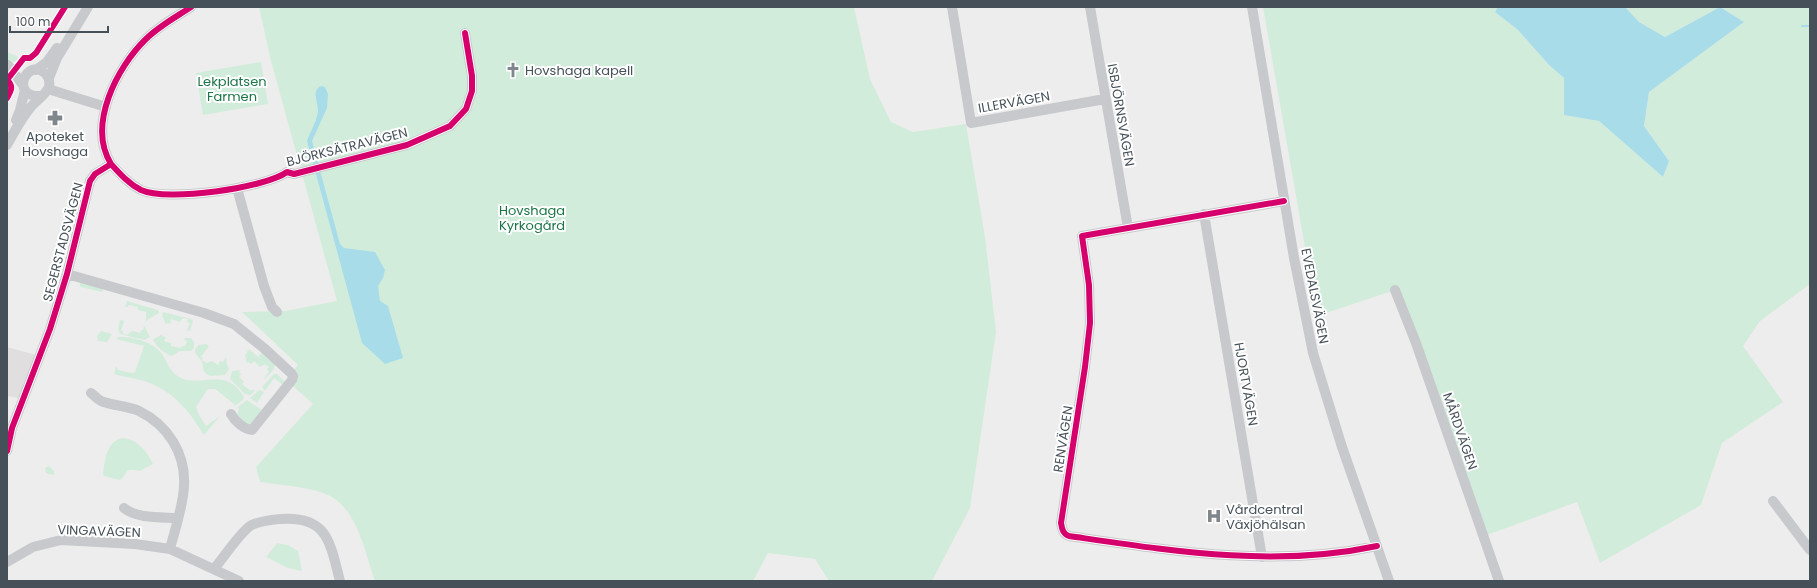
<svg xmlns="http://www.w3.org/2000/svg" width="1817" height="588" font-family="Poppins,sans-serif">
  <rect width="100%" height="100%" fill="#eeeded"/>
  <path fill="#e0dede" d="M7,347L36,355L19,398L7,396Z"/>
  <path fill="#d2ecdb" d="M259,7H854L870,79L891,122L913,132L966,124L985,237L996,332L970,508L932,581H829L815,559L768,553L753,581H375C365,553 358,511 330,496C313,487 279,485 260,482L256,467L313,404L292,385L294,370L298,365L242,312L285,311L337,301L271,61Z
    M1263,7H1498L1496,13L1518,30L1549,65L1564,78V115L1599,121L1663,177L1669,161L1644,126L1649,92L1744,22L1720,7L1665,37L1639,22L1625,7H1810V284L1760,321L1743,346L1783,402L1722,443L1701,505L1600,563L1577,502L1484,536L1395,290L1317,316Z
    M7,52L17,56L18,59L14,62L7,59Z
    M261,62L268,104L203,115L196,73Z
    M80,282L102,287L103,291L102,292L81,287L80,286Z
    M127,301L158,310L159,313L150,318L146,322V312L138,310V307L129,305L128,307H125Z
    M163,312L191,319L193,321L190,331L187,330L190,323L187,322L188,319L183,318L180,322L171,319L170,324L167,323L166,325L162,315Z
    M120,320L124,321L121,331H123V334L127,335L132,331L140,333L141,330H143L144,325L150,337L144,340L120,334L118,329Z
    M101,331L112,334L107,342L98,341L97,336Z
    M163,334L162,336L166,337L164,341L171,343V346L181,348L182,346H185L187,341L184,340L185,338H191L194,342V348L191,351H180L172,356C165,354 155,346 153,339Z
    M118,337C131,336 155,342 162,354C168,363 170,373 181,378C203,388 225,365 244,397L243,400L234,406V404L215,389H208L196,407L198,413L206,426L220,416L205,434H203C189,410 172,390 144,381C134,378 124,377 114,374L116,366L118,370L132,373L135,372L144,346L116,339Z
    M206,344L209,346L201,357L203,358L202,360L206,363L212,361L218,365L220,361L223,362L226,357L227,365L229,369L225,375L210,376L204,372C203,369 203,365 202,362C199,355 190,353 199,345Z
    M249,349L258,357L263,351L275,363L274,369L265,379L264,378L269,372L267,369L269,367L265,364L260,367L254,361L251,364L248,362L247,363L245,355Z
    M241,370L239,372L241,374L239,377L244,382L242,384L251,391L253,389L255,391L250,395L245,394L230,379L232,371Z
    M274,374H277L286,383L284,386L274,378L265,391L262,387Z
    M259,390L264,392L257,403L250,398Z
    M247,400L263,411L252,426L246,425L237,414L239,409L238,407Z
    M122,438C136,438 148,452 153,464L140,471C122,468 130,472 120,480L104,476L103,474C105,460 106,442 122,438Z
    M49,466L54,471V475L46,473L45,468Z
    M277,543L288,545L298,551L302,571L288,568L266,557Z"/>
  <path fill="#a8dce9" d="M1498,7H1625L1639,22L1665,37L1720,7L1744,22L1649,92L1644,126L1669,161L1663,177L1599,121L1564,115V78L1549,65L1518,30L1495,12Z
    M321,86L325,87L328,94L327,108L312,141L340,244L344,248L375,252L385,270L383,278L378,286L380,301L388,306L403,358L385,364L362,343L307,141C310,132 317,121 318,111C318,102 311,91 321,86Z"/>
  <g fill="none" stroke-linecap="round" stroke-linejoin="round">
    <path stroke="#a8dce9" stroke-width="2" d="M1802,26H1810"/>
    <path stroke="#c7c9cc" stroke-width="10" d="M952,7L971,123L1105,99
      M1090,7L1128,228
      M1252,7L1294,258L1313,353L1342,447L1389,581
      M8,65L23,85
      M36,70L47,62L57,48
      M49,78L57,58L88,7
      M48,89L106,107
      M16,120L20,110L25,90
      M7,145C14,132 21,119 30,108C35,101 46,95 49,87C50,82 49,77 45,73C27,57 9,97 40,96
      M111,164C120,174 129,184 141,190C167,202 265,188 287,172L294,174L407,145L450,126L466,109L472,91V76L465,33
      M237,188L264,286L272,307L277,312
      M1284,201L1082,236L1089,285L1090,323L1085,367L1061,523C1062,529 1063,534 1069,536C1172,551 1274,568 1377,546
      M1204,214L1262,557
      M67,274L204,313L234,324L265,349L291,373L293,376L292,380L252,430C243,429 235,421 231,414
      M1395,290L1416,343L1499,581
      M91,393C95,396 99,401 104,402C115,406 128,406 139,411C168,425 186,454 184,486C183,507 175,529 170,549
      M7,451L12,428L50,329L67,274L90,181L95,174L111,164C87,125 117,67 146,39C159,26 176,17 191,7
      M1773,501L1810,550
      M124,508C137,519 161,517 178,518
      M7,562L33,547L61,540L135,544L170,549L239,581
      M214,569C224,557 239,534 250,526C258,521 270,520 280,519C328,515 330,543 340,581"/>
    <g stroke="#fff" stroke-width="8">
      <path id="cycleway" d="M7,98C11,91 14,86 7,80L24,58H30L36,53L65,7
        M111,164C120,174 129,184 141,190C167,202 265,188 287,172L294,174L407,145L450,126L466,109L472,91V76L465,33
        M1284,201L1082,236L1089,285L1090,323L1085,367L1061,523C1062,529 1063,534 1069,536C1172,551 1274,568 1377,546
        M7,451L12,428L50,329L67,274L90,181L95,174L111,164C87,125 117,67 146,39C159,26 176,17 191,7"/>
    </g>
    <use href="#cycleway" stroke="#d6006c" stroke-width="6"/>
  </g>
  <defs>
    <g id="church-bare" transform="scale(1.2)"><path d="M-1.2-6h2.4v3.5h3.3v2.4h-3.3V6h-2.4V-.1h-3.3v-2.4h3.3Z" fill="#80878c" stroke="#fff" stroke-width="2.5" paint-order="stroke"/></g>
    <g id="pharmacy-bare" transform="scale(1.2)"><path d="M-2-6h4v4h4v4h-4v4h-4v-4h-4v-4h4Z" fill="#80878c" stroke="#fff" stroke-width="2.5" paint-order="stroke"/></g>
    <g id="hospital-bare" transform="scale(1.2)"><path d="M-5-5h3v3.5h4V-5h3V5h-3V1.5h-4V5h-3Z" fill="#80878c" stroke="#fff" stroke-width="2.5" paint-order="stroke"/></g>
  </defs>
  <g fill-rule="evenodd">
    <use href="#church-bare" x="513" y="70"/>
    <use href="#pharmacy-bare" x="55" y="118"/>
    <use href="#hospital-bare" x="1214" y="516"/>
  </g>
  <g text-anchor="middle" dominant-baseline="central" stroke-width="4" stroke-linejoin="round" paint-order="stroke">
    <g font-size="13" fill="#455058" stroke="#fff" text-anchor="start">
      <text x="525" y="70">Hovshaga kapell</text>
      <text x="55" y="136" text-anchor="middle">Apoteket<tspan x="55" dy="15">Hovshaga</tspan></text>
      <text x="1226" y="509">Vårdcentral<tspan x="1226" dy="15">Växjöhälsan</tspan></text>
    </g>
    <g font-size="13" fill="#1b7547" stroke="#fff">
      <text x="232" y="81">Lekplatsen<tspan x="232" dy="15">Farmen</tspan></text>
      <text x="532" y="210">Hovshaga<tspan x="532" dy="15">Kyrkogård</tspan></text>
    </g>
    <g font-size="13" fill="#455058" stroke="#fff">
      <text transform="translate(1014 102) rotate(-10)">ILLERVÄGEN</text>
      <text transform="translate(1121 115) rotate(80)">ISBJÖRNSVÄGEN</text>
      <text transform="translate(347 147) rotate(-14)">BJÖRKSÄTRAVÄGEN</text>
      <text transform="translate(63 242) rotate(-75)">SEGERSTADSVÄGEN</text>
      <text transform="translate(1315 296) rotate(79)">EVEDALSVÄGEN</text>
      <text transform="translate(1246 384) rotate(80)">HJORTVÄGEN</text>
      <text transform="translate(1460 431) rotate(71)">MÅRDVÄGEN</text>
      <text transform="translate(1063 439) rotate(-81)">RENVÄGEN</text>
      <text transform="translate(99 531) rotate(2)">VINGAVÄGEN</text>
    </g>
  </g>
  <rect width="1817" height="588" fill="none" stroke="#455058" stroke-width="16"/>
  <path d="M10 26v6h98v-6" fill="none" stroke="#455058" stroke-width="2"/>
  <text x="16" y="26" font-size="12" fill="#455058" stroke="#ffffff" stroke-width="3" paint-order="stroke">100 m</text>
</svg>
